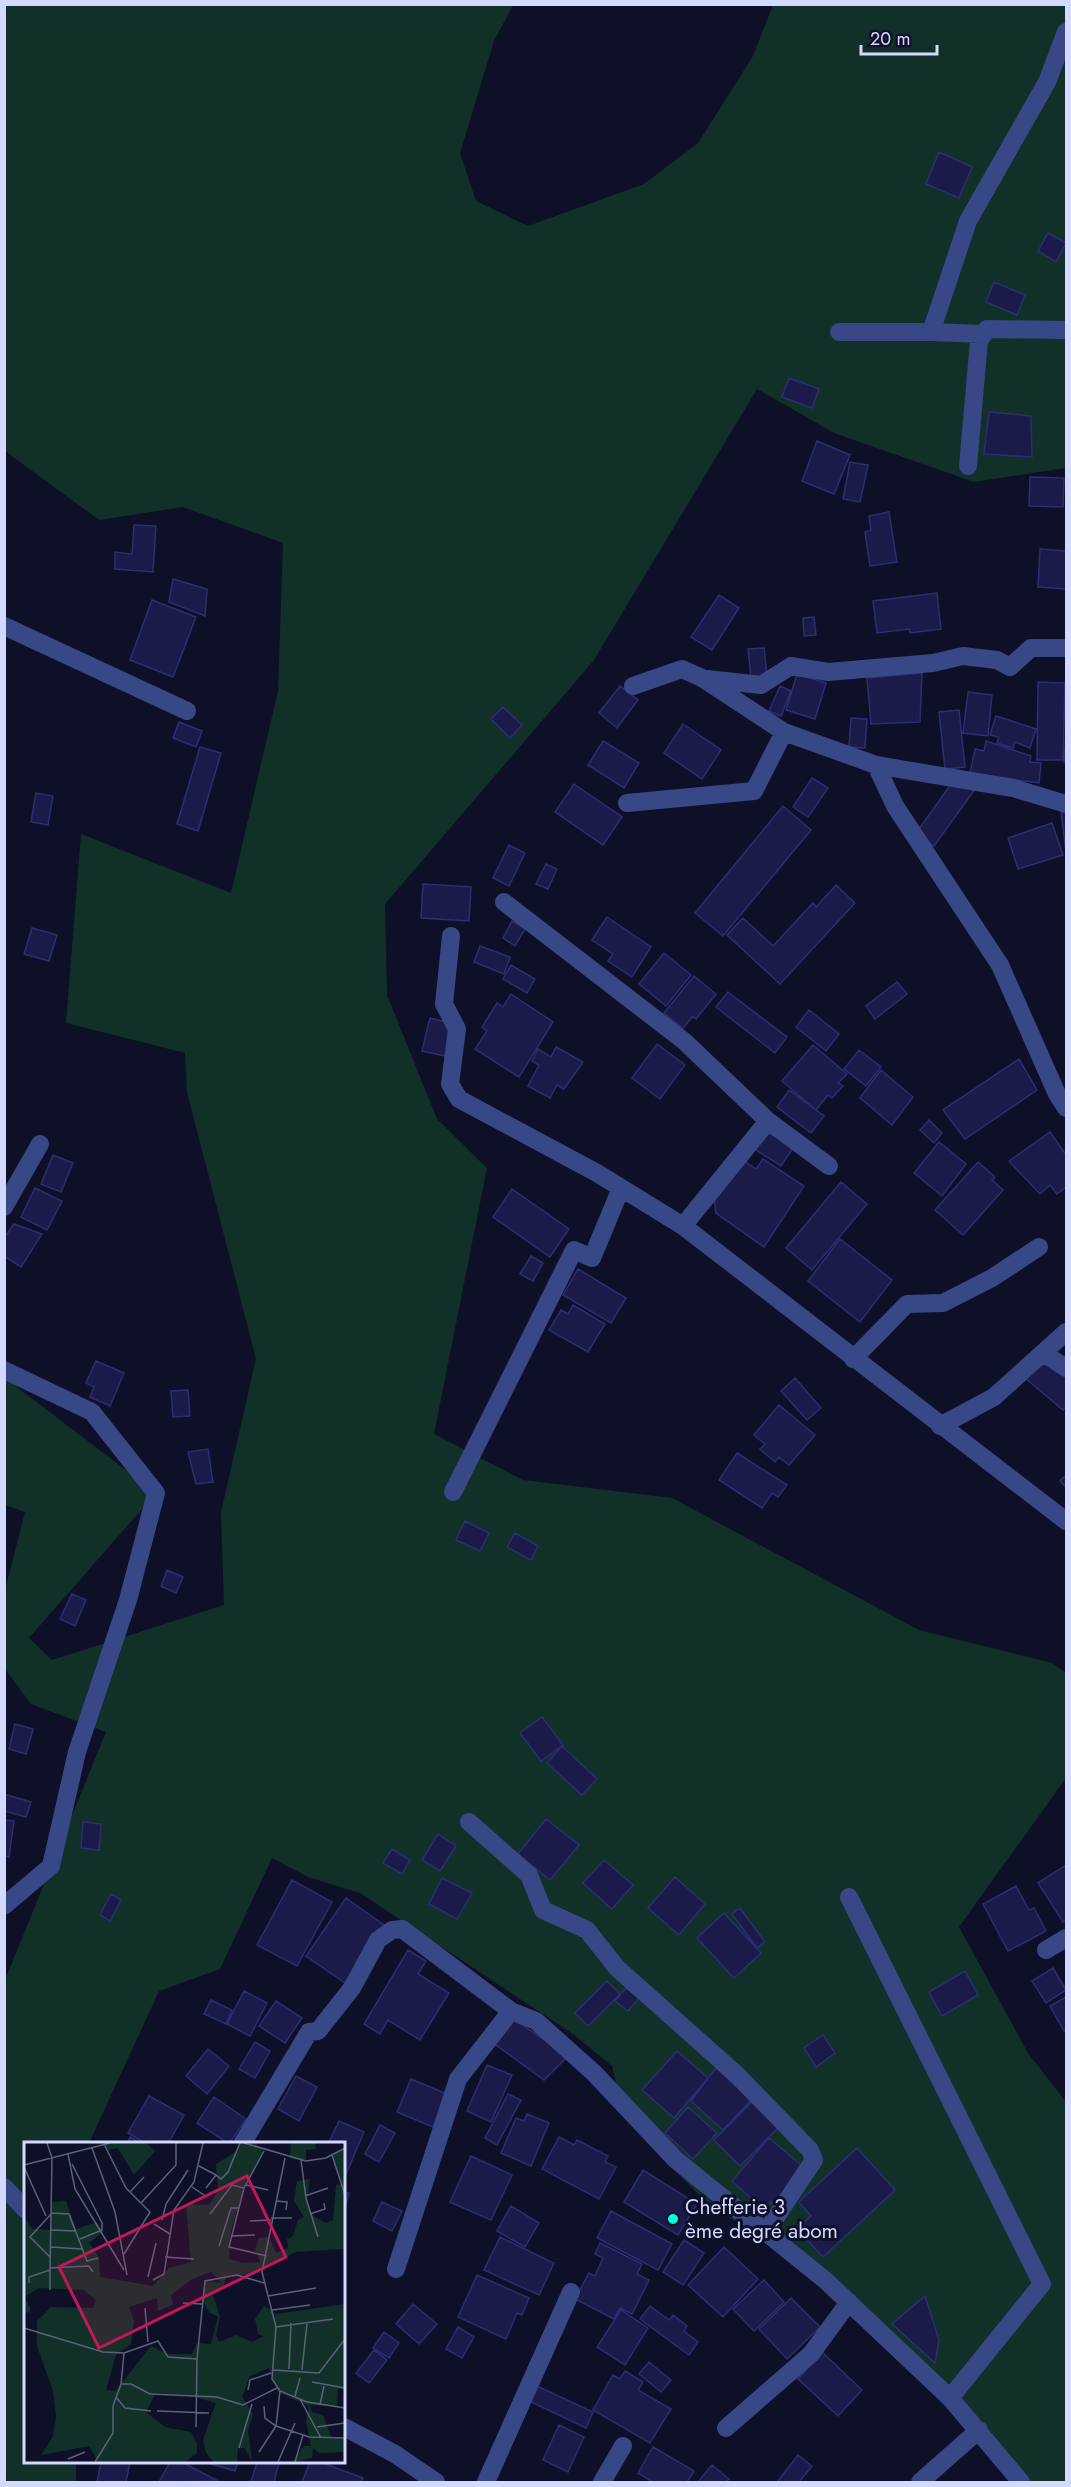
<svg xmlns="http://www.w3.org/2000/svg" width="1071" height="2487" font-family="Jost,sans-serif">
  <rect width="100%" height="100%" fill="#0e1027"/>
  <path fill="#113128" d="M5,5H513L494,41L460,153L476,201L528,226L644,184L698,143L753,56L773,5H1066V468L974,482L834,433L757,389L594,660L385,904L387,995L437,1119L487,1168L434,1434L523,1480L672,1498L919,1630L1052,1663L1066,1673V1778L959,1927L1028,2053L1066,2102V2482H1025L857,2316L772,2248L702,2198L646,2141L622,2109L612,2066L573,2034L360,1893L308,1877L272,1858L220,1969L159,1991L89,2143L26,2144V2462H76V2482H7L4,2468L5,1980L106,1732L31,1704L5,1669V1590L25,1512L5,1505V1378L156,1493L29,1638L52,1660L224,1605L221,1512L256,1359L187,1092L185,1053L66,1023L81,834L231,893L278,691L283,543L183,507L99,520L5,451Z"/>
  <path fill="#1a1b48" stroke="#2b2e75" stroke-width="1.5" d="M939,152L972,167L959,198L926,184Z
    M1048,233L1066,243L1056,262L1038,251Z
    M994,282L1025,295L1017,315L986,302Z
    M789,378L819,389L812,408L782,397Z
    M989,412L1031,416L1032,457L984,454Z
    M817,441L850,455L834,494L802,481Z
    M850,462L868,465L860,502L843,499Z
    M1030,477L1064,478L1063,507L1029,506Z
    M889,512L897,562L870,566L865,532L871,530L869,516Z
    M134,525L156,526L153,572L115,569V552L132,554Z
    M1040,549L1066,551V589L1038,587Z
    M173,579L207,589L205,616L169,602Z
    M937,593L941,629L910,633L909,629L877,633L873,601Z
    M719,595L739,608L712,650L691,637Z
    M152,600L196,617L173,677L130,660Z
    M814,617L816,635L804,636L803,618Z
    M764,648L767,676L751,678L748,649Z
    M922,673L920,722L871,724L867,678Z
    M797,674L826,683L815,719L786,710Z
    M1038,682L1065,683L1063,760H1037Z
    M620,686L638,700L617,728L599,713Z
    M780,686L791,691L781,716L769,711Z
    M968,692L992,695L988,736L963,733Z
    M503,707L522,725L510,738L491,719Z
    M959,710L965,767L945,769L939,712Z
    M996,716L1036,729L1030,748L1015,742L1013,748L997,743L999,737L990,735Z
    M851,718L867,719L865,748L849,747Z
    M179,722L202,731L196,747L173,738Z
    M683,724L721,750L702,779L664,753Z
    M1066,733V763L1064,762Z
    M603,741L639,763L624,788L588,765Z
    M986,741L1031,756L1030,762L1041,763L1039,783L970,773L975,749L984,751Z
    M200,747L221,753L198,831L177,824Z
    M812,778L828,788L808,817L793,807Z
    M954,780L978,785L934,846L916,833Z
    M574,784L622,817L603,845L555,812Z
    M36,793L53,796L48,825L31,822Z
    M783,806L811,830L723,936L695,913Z
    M1061,812H1066V851Z
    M1052,823L1063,855L1018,869L1008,838Z
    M509,845L525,853L509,886L493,878Z
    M546,864L557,869L548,889L536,884Z
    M423,884L471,887L469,921L421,918Z
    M836,885L855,903L780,984L727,935L743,918L773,946L813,903L816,907Z
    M607,917L651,947L632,977L608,961L613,954L592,940Z
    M512,921L525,929L515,946L503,938Z
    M32,928L57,935L49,961L24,954Z
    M480,946L510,957L504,974L474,962Z
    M664,953L691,975L666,1006L639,984Z
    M511,965L535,979L527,993L503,979Z
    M694,976L716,994L696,1019L693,1016L683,1028L664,1013Z
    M897,982L907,994L875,1019L866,1006Z
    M728,992L787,1037L775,1053L716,1007Z
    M511,994L553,1022L519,1077L475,1049L487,1031L482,1027L497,1003L503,1007Z
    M809,1010L839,1034L826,1051L796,1027Z
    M430,1018L458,1025L450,1057L422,1051Z
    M657,1044L685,1065L660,1099L632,1078Z
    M813,1045L847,1074L838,1083L843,1086L832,1098L828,1095L816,1110L782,1081Z
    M556,1047L583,1062L564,1089L557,1085L550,1098L528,1086L539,1065L532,1061L538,1049L551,1057Z
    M859,1050L881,1067L866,1086L844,1069Z
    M1019,1059L1037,1090L965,1139L943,1110Z
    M881,1070L913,1097L892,1125L860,1098Z
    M789,1090L824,1116L811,1133L777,1107Z
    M929,1120L942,1133L934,1143L920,1130Z
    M765,1130L793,1148L781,1166L753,1148Z
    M1050,1132L1066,1155V1187L1057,1194L1050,1185L1040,1194L1009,1161Z
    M939,1142L966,1164L942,1196L914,1173Z
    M53,1155L73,1163L61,1192L41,1184Z
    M740,1158L756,1169L763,1159L804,1186L764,1247L716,1213L714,1198Z
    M978,1162L995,1177L992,1180L1003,1190L963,1235L935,1210Z
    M841,1182L867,1204L812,1270L786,1248Z
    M35,1188L62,1201L47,1230L21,1217Z
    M512,1189L569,1229L550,1257L493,1217Z
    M14,1224L42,1234L21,1267L4,1256V1238Z
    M840,1239L892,1280L860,1322L808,1281Z
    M531,1256L543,1263L533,1281L520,1274Z
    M578,1269L626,1298L611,1323L563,1295Z
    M573,1305L605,1324L588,1352L549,1330L561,1310L568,1314Z
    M1043,1357L1066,1378V1407L1063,1410L1025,1378Z
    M96,1361L124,1373L110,1406L90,1397L94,1387L86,1383Z
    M795,1378L821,1408L807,1420L781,1391Z
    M188,1390L190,1416L173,1417L171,1391Z
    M779,1405L815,1435L789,1465L779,1457L775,1462L760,1449L765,1444L754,1435Z
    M208,1449L213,1482L196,1484L188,1452Z
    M737,1453L787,1485L778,1497L772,1493L762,1508L719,1480Z
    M1066,1475V1487L1060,1481Z
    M465,1521L489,1533L480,1551L456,1540Z
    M515,1533L538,1546L531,1560L507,1547Z
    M167,1570L183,1577L176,1593L161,1586Z
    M72,1594L86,1600L75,1626L60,1619Z
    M542,1717L563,1745L541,1761L520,1733Z
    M15,1724L33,1729L26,1754L9,1749Z
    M562,1746L597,1779L582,1795L547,1763Z
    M4,1794L31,1802L26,1817L4,1811Z
    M546,1819L579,1845L550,1880L518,1854Z
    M4,1820L14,1821L9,1857L4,1856Z
    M83,1822L101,1824L99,1850L81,1848Z
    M438,1834L456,1846L440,1871L422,1860Z
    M392,1849L410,1860L402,1874L383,1863Z
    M604,1860L633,1885L612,1909L583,1883Z
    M1066,1865V1920L1063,1922L1038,1883Z
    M675,1877L705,1904L679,1935L648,1908Z
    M442,1878L472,1893L457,1919L429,1904Z
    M292,1880L332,1902L297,1966L257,1945Z
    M1016,1886L1029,1910L1034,1908L1046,1931L1008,1951L983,1904Z
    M111,1894L121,1900L110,1921L100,1915Z
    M346,1898L384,1925L345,1983L306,1956Z
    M740,1908L765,1942L757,1948L732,1914Z
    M724,1913L761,1953L734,1978L697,1938Z
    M408,1950L426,1961L418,1974L449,1993L420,2040L388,2020L380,2034L364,2024Z
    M1053,1968L1066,1990L1046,2003L1032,1981Z
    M965,1971L978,1995L942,2016L929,1992Z
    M607,1981L620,1994L588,2026L575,2013Z
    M626,1988L639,1998L628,2011L615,2001Z
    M244,1991L267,2003L250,2036L227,2024Z
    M1066,1997V2030L1064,2031L1050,2006Z
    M211,2000L232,2010L226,2024L204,2014Z
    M276,2001L302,2018L285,2043L259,2026Z
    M512,2018L568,2056L544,2080L492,2042Z
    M823,2035L835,2053L816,2067L804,2048Z
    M255,2042L270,2051L255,2078L239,2069Z
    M208,2049L229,2066L207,2094L186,2076Z
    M677,2051L708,2078L674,2118L642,2090Z
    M487,2065L512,2075L491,2122L467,2111Z
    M716,2068L751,2100L723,2130L691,2101Z
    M296,2076L317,2087L299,2121L278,2109Z
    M411,2079L447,2094L433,2127L397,2112Z
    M508,2094L521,2100L497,2145L485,2138Z
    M149,2096L184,2115L168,2144H147L128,2133Z
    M214,2097L246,2119L229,2144L197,2123Z
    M753,2101L779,2127L740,2166L714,2140Z
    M688,2107L717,2133L693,2159L665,2133Z
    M527,2114L549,2123L531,2166L501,2153L516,2118L524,2121Z
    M339,2121L364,2132L344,2179V2144H328Z
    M380,2125L395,2133L379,2162L365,2154Z
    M130,2137L143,2144H127Z
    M559,2137L574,2145L577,2140L608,2156L605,2162L616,2167L599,2199L542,2169Z
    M769,2138L802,2166L774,2204L771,2202L764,2210L732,2181Z
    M857,2148L895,2190L823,2257L797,2229L811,2216L799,2202Z
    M471,2156L512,2175L491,2220L450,2202Z
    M643,2170L697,2204L678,2235L624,2202Z
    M344,2192L349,2193L344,2213Z
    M382,2202L402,2211L392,2231L373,2221Z
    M511,2206L539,2223L525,2247L497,2231Z
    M611,2211L672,2244L658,2270L597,2238Z
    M500,2237L554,2263L539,2295L484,2270Z
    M684,2240L704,2253L683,2285L663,2272Z
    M600,2243L642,2264L637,2274L649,2280L632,2314L620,2308L614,2319L575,2299L589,2273L595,2276L603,2258L595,2254Z
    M724,2247L758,2279L723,2317L688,2285Z
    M477,2275L529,2298L522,2315L517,2313L506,2339L458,2317Z
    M764,2280L784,2302L754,2331L733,2309Z
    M925,2296L939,2340L935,2363L892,2324Z
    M791,2298L820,2327L787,2359L759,2329Z
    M413,2304L437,2324L419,2344L396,2324Z
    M650,2306L669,2320L673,2315L687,2326L684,2331L698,2342L689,2355L640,2319Z
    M621,2310L648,2328L625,2365L597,2347Z
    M458,2327L474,2337L462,2358L446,2349Z
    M384,2332L399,2343L389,2358L373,2348Z
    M374,2350L387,2360L369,2383L356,2373Z
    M822,2352L862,2390L838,2416L798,2379Z
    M649,2362L671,2380L661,2392L639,2374Z
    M625,2371L643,2382L638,2390L671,2409L650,2443L593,2410L613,2375L620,2379Z
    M537,2386L593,2412L586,2428L529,2401Z
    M559,2425L584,2437L568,2472L543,2460Z
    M653,2447L694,2471L687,2482H653L638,2473Z
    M798,2455L812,2466L799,2482H777Z
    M101,2462H130L126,2482H97Z
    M170,2462H182L218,2481L159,2482Z
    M204,2462H238L235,2471Z
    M257,2462L279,2463L274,2482H251Z
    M310,2462H320L363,2478L361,2482H302Z
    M712,2465L729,2479L726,2482H698Z"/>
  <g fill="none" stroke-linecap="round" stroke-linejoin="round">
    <path stroke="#384887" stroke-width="18" d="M839,332H931L968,221L1047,82L1066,32
      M931,332L982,334
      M968,466L979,341L987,329L1066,330
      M4,626L187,711
      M707,679L761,685L791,666L828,672L933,663L963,656L997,660L1010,667L1031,648H1066
      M633,686L682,669L702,678L784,732L876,765L1013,788L1066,804
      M876,765L895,806L1000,965L1057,1094L1066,1108
      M627,803L754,791L784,732
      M504,902L684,1041L768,1121L829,1166
      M451,936L444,1004L457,1029L450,1084L459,1099L597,1173L683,1226L1066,1521
      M4,1207L40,1144
      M683,1226L768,1121
      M1043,1353L1066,1368
      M853,1359L907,1304L943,1303L992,1278L1039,1247
      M4,1370L92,1412L156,1493L128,1600L77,1752L51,1866L4,1906
      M940,1426L994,1397L1066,1332
      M453,1492L574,1250L592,1258L621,1188
      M469,1822L529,1875L543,1910L587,1930L617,1968L736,2074L810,2150L814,2160L766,2232
      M849,1897L1042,2284L950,2398
      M1046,1950L1066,1938
      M242,2144L309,2032L318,2031L352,1988L378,1940L392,1930L402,1929L511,2011L536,2021L594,2073L676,2160L825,2280L950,2398L1021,2482
      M4,2187L26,2210
      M396,2269L458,2079L511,2011
      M344,2427L395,2454L436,2482
      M726,2428L811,2354L849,2302
      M486,2482L571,2292
      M602,2482L623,2446
      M920,2482L979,2430"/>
  </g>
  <circle fill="#00ffdc" stroke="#0e1027" stroke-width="2" cx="673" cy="2219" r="6"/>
  <g text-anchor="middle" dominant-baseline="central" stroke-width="6" stroke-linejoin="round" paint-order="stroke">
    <g font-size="21" fill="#d4d9ff" stroke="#0e1027" text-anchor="start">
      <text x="685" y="2207">Chefferie 3<tspan x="685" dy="24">ème degré abom</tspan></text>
    </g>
  </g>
  <g transform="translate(24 2142)">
    <rect width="321" height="321" fill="#0e1027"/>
    <path d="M56,1H122L131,9L110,33L94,6L84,8L80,2ZM216,1H232L240,10L221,43L207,88L205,117L219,121L236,120L231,108L235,96L245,95L252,111L264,106L263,97L269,94L274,78L280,75L270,59L273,39L286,37L283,58L288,73L302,81L309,78L312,43L318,42L308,13L321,6V107L271,110L231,132L202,134L199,146L188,149L196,175L192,193L195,200L212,193L228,200L240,194L234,192L231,177L240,164L252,172L321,162V247H314L313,264L286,263L288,270L299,273L308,297L321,296V310L295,311L289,306L288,316L269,320L280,304H287L282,279L285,264L254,250L245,226L226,234L218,255L229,272L224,288L228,320L221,306H214L213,320H190L182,311L179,298L192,261L164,253L132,251L122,270L141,285L167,290L173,302V311L161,320H74L65,304L18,313L13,320L29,294L32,275L29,249L13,204V179L27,165L69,166L72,158L60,148L15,146L0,155L6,165V170L0,171V74L8,87L27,88V60L42,59L52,87L73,80L79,90L65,101L75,115L76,135L129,144L145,126L167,120L162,62L185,63L194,48L192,22L211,10ZM187,130L198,141L181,139L178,157L185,170L194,175L187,202L173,201L168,212H144L127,204L91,249L82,248L92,213L107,202L110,179L105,165L133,156L134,169L149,163L147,153L168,137ZM267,1H291L292,7L282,8V18L266,17Z" fill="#113128" fill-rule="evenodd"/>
    <path fill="none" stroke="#5d607d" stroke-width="1.5" d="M220,1L282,19L302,16L321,6M80,2L102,46L126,70L100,112M68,6L91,70L103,133M240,9L220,46L205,105L243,114M44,12L51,47L100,128M308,13L321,53M261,16L238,130L252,185L248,237L256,249L283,260L321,266M277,18L282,56L294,95M48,22L78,81V88L56,97M0,23L86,1M175,24L192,33M0,25L22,74M222,43L244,48M168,45L183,55M182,46L192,33L197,37L204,30L216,1M106,50L120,35M281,54L304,46M252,59L263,60L262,68M117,61L152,23V1M186,72L208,43L220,46M286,72L301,67L300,61M247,76H268M138,78L142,62L164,28M226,79L247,78M130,82L146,92M27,88L52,89M207,94L231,93M195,104L207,66H215M27,105L58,107M141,115L170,117M27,116L6,95L28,71L45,72L63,119L74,116M26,126L65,124L69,130M26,128V148M124,135L132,101M129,138L140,132L150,68L170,40L179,1M5,141V135L26,128L28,16L23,1M244,154L292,146M159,161L178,162M121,166L124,200M248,168L286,163M252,185L309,177M0,186L79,210L100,211L134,199L144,215L173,217L172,285M173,217L181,139L213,133L240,141M265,227L267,181M249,228L295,231L321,197M278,228L283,182M288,240L321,246M97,242H107L126,252L193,255L219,263L253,246M224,248L226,238L247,231M271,254L276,236M92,255L101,266L127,269M276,257L297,296M296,263L300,244M240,264L241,276L252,284L285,295L321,296M133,269L185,271M293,285L321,281M215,306L228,262M235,310L252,284L256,249M44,317L61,310M71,320L89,291V264L97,242L100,211M254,320L271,281M271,320L279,293"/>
    <path fill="#c2185b" fill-opacity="0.15" stroke="#c2185b" stroke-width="3" d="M223,34L262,115L75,206L35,125Z"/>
    <rect width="321" height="321" fill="none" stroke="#d4d9ff" stroke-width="3"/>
  </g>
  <rect width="1071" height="2487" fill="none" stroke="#d4d9ff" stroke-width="12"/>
  <path d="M861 45v9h76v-9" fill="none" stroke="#d4d9ff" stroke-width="3"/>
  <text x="870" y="45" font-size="18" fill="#d4d9ff" stroke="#0e1027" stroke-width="4.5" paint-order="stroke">20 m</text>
</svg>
